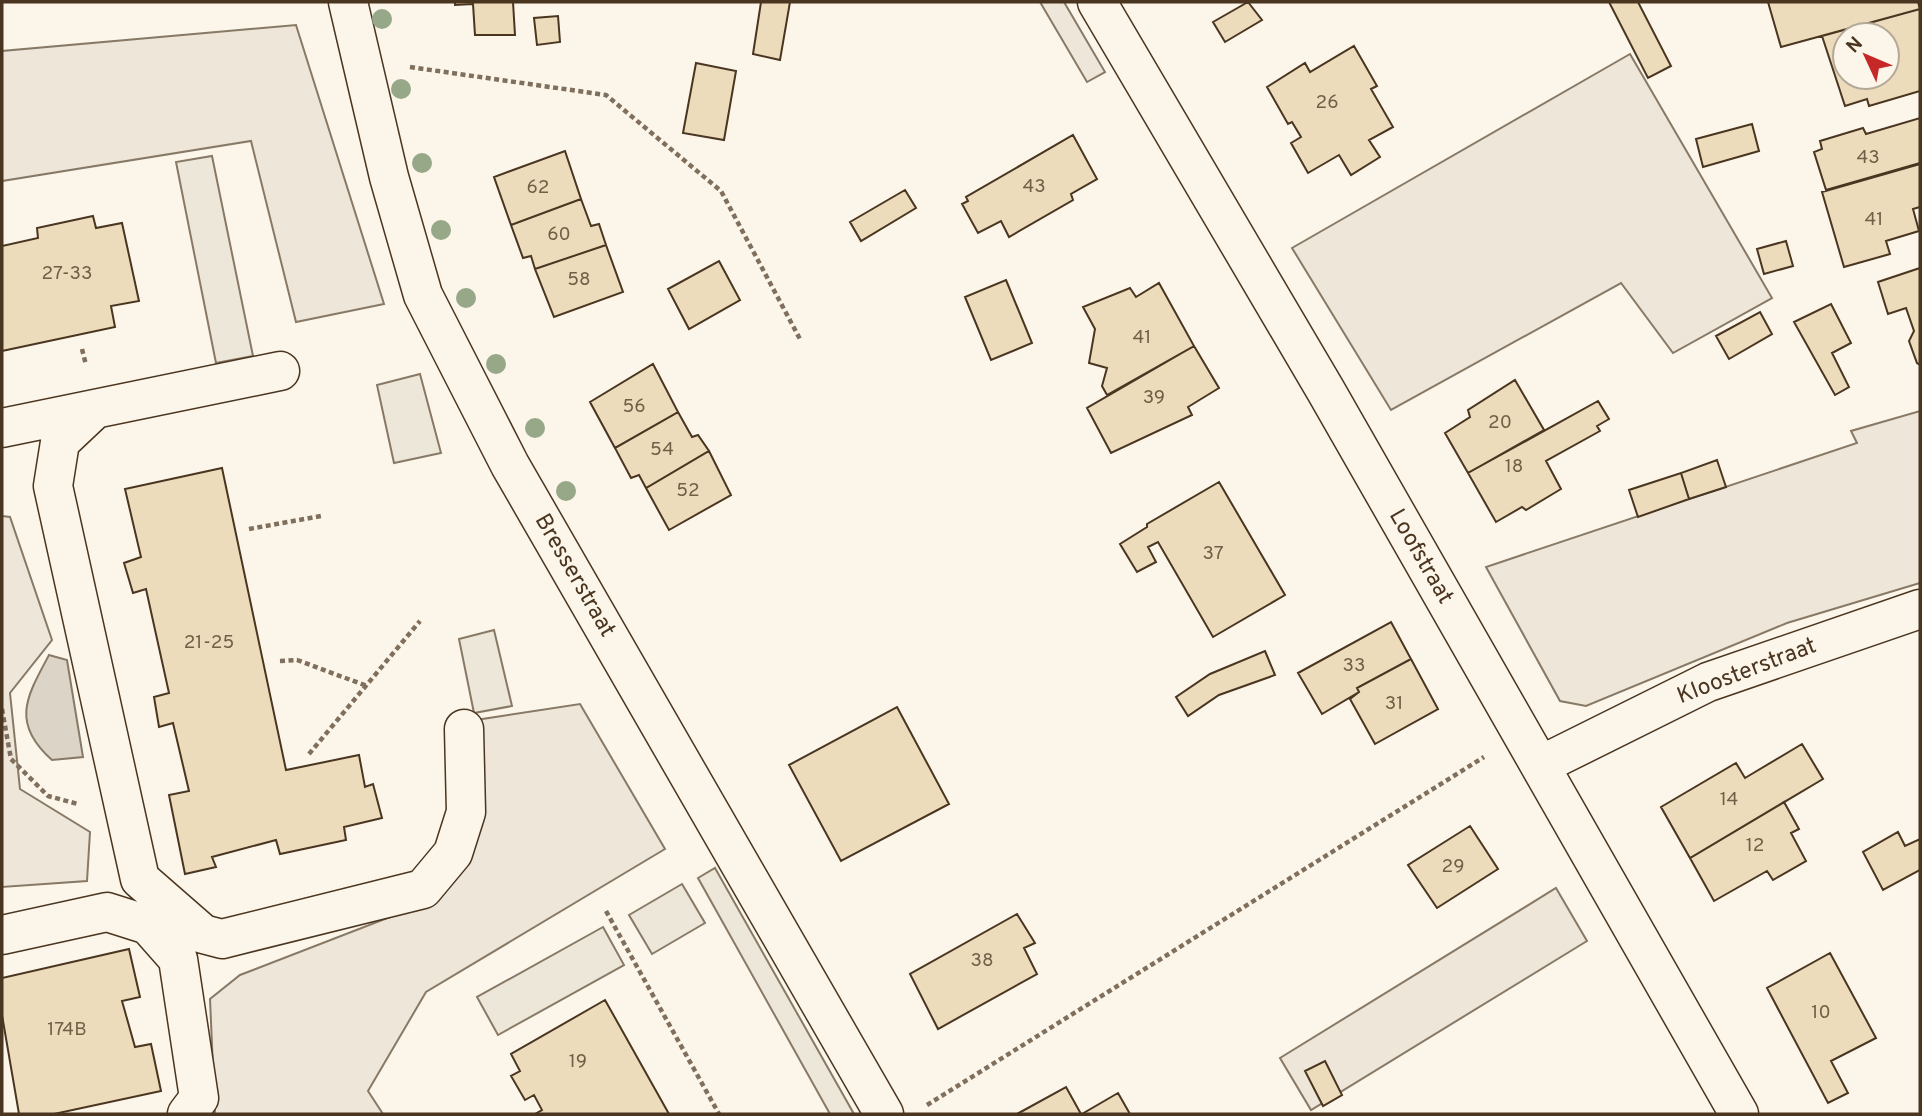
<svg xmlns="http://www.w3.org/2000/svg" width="1922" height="1116" font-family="Overpass,sans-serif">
  <rect width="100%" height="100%" fill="#fbf6e9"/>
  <path fill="#ede6d9" stroke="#887966" stroke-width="2" d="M1040,2H1064L1105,72L1087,82Z
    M296,25L384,304L296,322L251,141L2,181V51Z
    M1630,54L1772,298L1673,353L1621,283L1391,410L1292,248Z
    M1920,411V583L1787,623L1586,706L1560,701L1486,567L1857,443L1851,431Z
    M2,516L10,517L52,640L10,693L20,789L90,832L87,881L2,887Z
    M580,704L665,849L426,992L368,1091L383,1114H215L210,999L240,975L434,900L476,720Z
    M1556,888L1587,941L1311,1110L1280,1058Z"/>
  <path fill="#ede7d9" stroke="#887966" stroke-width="2" d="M212,156L253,356L216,363L176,162Z
    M420,374L441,453L394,463L377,385Z
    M494,630L512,706L474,713L459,639Z
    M715,868L854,1114H830L698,878Z
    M682,884L705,923L652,954L629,915Z
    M603,927L624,965L498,1035L477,997Z"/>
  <path fill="#dcd4c6" stroke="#887966" stroke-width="2" d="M49,655L67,660L83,757L52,760C10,723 27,696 49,655Z"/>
  <path fill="#ecdcbc" stroke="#4a3520" stroke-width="2" fill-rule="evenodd" d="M455,2H513L515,35H475L473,4L455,5Z
    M761,2H790L780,60L753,54Z
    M1248,2L1262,20L1225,42L1213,22Z
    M1609,2H1638L1671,66L1648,78Z
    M1768,2H1918L1920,9L1781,47Z
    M1920,9V91L1869,106L1867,99L1845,106L1822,36ZM1845,35H1887V77H1845Z
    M558,16L560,42L537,45L534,18Z
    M1354,46L1377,86L1371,89L1393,127L1369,140L1380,157L1351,175L1339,155L1308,173L1291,143L1301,137L1292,122L1288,124L1267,87L1305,63L1310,72Z
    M696,63L736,71L724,140L683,133Z
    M1920,118V163L1826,190L1814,152L1822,149L1820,141L1863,128L1866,134Z
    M1752,124L1759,151L1703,167L1696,139Z
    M1073,135L1097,179L1071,194L1073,200L1009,237L1001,221L978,233L962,204L968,201L966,197Z
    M565,151L581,199L511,225L494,177Z
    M1920,164V207L1913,209L1919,231L1886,241L1890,254L1844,267L1822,192Z
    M905,190L916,208L861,241L850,222Z
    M581,199L591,226L599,224L606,245L535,269L531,256L523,258L511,225Z
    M93,216L96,228L122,223L139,301L111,306L115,327L2,351V246L38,238L37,228Z
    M1786,241L1793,266L1764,274L1757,249Z
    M606,245L623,292L554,317L535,269Z
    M719,261L740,300L689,329L668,289Z
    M1920,268V365L1917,363L1909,341L1914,331L1906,308L1888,314L1878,282Z
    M1006,280L1032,343L991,360L965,297Z
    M1159,283L1194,346L1107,395L1102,386L1107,368L1089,363L1095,329L1083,307L1130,288L1136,297Z
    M1831,304L1851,343L1832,353L1849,387L1835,395L1794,322Z
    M1760,312L1772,334L1729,359L1716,336Z
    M1194,346L1219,388L1188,407L1192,415L1111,453L1087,408Z
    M653,364L678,412L615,448L590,402Z
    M1515,380L1544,430L1468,473L1445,433L1470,417L1468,410Z
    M1598,401L1609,419L1597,426L1600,431L1546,461L1561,489L1526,510L1522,507L1496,522L1468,473Z
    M678,412L692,437L698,435L709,451L646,488L639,475L631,478L615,448Z
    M709,451L731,495L669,530L646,488Z
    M1717,460L1726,487L1689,499L1681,473Z
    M222,468L286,770L359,755L365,787L373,784L382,818L344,827L346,840L280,854L276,840L212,857L216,867L185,874L169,795L189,791L173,723L159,727L154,697L169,693L146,589L133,593L124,563L141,557L125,489Z
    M1681,473L1689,499L1638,517L1629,490Z
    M1219,482L1285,595L1213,637L1158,542L1148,547L1156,562L1137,572L1120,544L1147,527V524Z
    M1391,622L1411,659L1357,688L1359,692L1322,714L1298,673Z
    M1265,651L1275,675L1219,695L1188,716L1176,697L1210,674Z
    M1411,659L1438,709L1375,744L1350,699L1359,692L1357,688Z
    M897,707L949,804L841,861L789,765Z
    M1802,744L1823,779L1690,858L1661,807L1736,763L1745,778Z
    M1784,802L1799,829L1791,833L1806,861L1773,880L1767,871L1714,901L1690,858Z
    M1470,826L1498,869L1437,908L1408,865Z
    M1898,832L1905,846L1920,839V870L1883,890L1863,852Z
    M1017,914L1035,943L1024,948L1037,974L938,1029L910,974Z
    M129,949L140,997L122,1001L135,1047L151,1044L161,1091L54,1114H19L2,1015V978Z
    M1830,953L1876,1038L1831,1061L1848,1093L1828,1103L1767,988Z
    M605,1000L669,1114H535L542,1110L534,1095L525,1100L511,1076L520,1071L511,1054Z
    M1325,1061L1342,1095L1323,1106L1305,1071Z
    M1066,1087L1081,1114H1017Z
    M1118,1093L1130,1114H1082Z"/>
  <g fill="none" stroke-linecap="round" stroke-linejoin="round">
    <g stroke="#4a3520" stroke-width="41">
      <path id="minor" d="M348,2L389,177L423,295L510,465L884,1114
        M1097,2L1326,391L1739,1114
        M95,409L60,442L53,486L140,879L203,934L222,939L423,889L453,853L466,812L464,729
        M2,428L280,371
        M1541,765L1708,682L1920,609
        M2,935L107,912L148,925L178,959L199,1098L187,1114"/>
    </g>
    <path stroke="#7f6f5c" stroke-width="4.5" stroke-dasharray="5 3.5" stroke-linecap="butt" d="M410,67L606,95L721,191L801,341
      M82,349L86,365
      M249,529L321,516
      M280,661L297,660L367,686
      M2,709L11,759L48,796L78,804
      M309,754L420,621
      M606,911L719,1114
      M927,1105L1484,757"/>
    <use href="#minor" stroke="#fbf6e9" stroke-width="38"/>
  </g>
  <g fill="#96a887">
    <circle cx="382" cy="19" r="10"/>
    <circle cx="401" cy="89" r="10"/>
    <circle cx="422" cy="163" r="10"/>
    <circle cx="441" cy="230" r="10"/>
    <circle cx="466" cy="298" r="10"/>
    <circle cx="496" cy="364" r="10"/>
    <circle cx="535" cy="428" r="10"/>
    <circle cx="566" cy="491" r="10"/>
  </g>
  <g text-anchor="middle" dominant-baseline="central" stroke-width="5" stroke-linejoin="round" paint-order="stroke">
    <g font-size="19" fill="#725f47">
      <text x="1327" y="103">26</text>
      <text x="1868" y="158">43</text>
      <text x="1034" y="187">43</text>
      <text x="538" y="188">62</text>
      <text x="1874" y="220">41</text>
      <text x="559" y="235">60</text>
      <text x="67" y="274">27-33</text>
      <text x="579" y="280">58</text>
      <text x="1142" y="338">41</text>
      <text x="1154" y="398">39</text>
      <text x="634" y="407">56</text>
      <text x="1500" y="423">20</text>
      <text x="662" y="450">54</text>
      <text x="1514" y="467">18</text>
      <text x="688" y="491">52</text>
      <text x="1213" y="554">37</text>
      <text x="209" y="643">21-25</text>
      <text x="1354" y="666">33</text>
      <text x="1394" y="704">31</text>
      <text x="1729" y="800">14</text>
      <text x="1755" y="846">12</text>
      <text x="1453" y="867">29</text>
      <text x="982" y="961">38</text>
      <text x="1821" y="1013">10</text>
      <text x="67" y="1030">174B</text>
      <text x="578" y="1062">19</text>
    </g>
    <g font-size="23" fill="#4a3520" stroke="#fbf6e9">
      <text transform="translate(1420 557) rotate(60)">Loofstraat</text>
      <text transform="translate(574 576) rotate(60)">Bresserstraat</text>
      <text transform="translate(1747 672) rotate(-21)">Kloosterstraat</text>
    </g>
  </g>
  <rect width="1922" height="1116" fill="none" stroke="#4a3520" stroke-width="7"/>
  <g transform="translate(1866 56) rotate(314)"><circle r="33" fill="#fbf6e9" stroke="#b4a999" stroke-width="2"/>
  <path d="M0-5L12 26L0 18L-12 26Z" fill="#c62828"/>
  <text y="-10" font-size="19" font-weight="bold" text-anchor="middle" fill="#4a3520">N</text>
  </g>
</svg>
